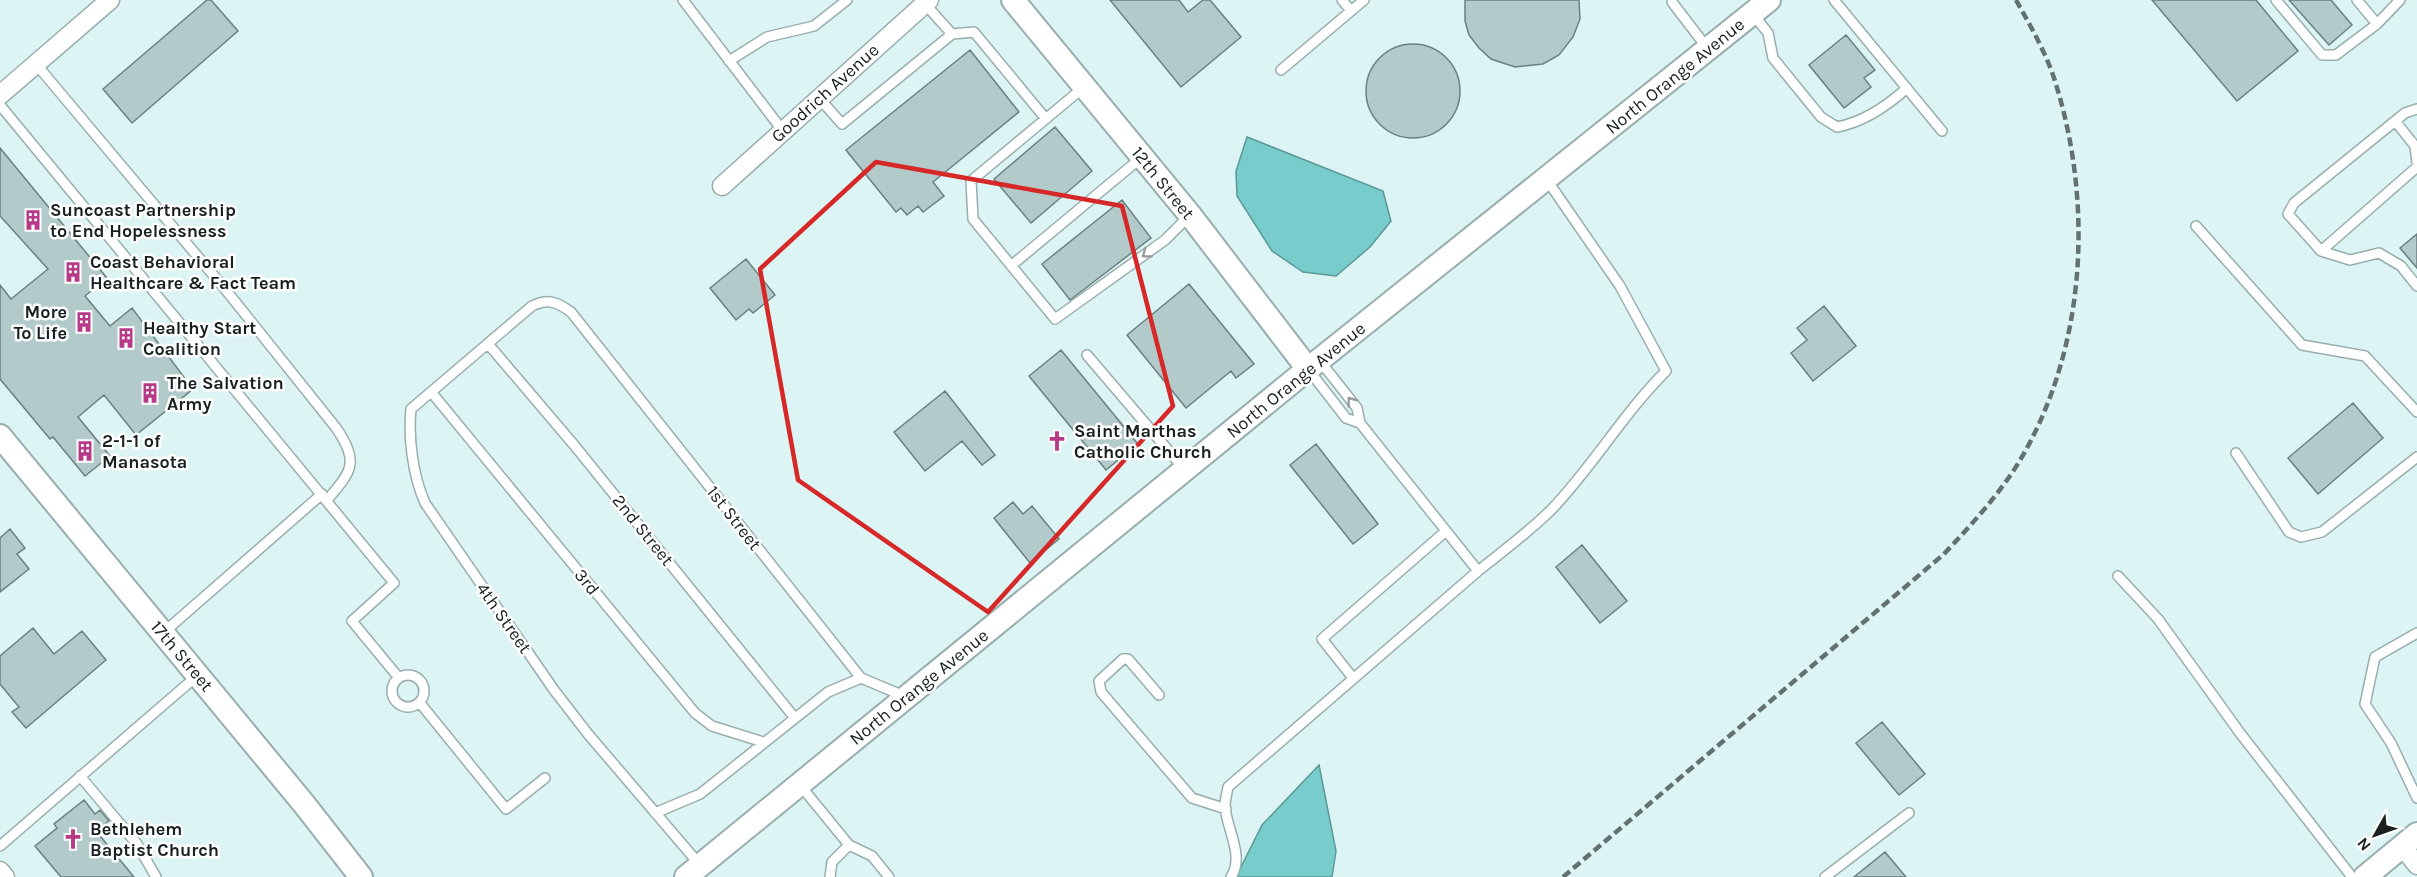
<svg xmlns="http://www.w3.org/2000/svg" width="2417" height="877" font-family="Karla,sans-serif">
  <rect width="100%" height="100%" fill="#dcf4f3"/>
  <path fill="#78cccc" stroke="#5b9898" stroke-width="1.5" d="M1247,137L1383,191L1391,221L1370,247L1336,276L1303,272L1272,251L1237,196L1236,171Z
    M1319,765L1336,851L1332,877H1236L1262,825Z"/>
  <path fill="#b2cac9" stroke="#6b8080" stroke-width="1.5" d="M207,0H211L238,31L132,123L103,89Z
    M1110,0H1179L1188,12L1203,0H1210L1241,37L1181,87Z
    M1465,0H1579L1580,19L1573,37L1559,55L1543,64L1515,67L1491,59L1479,48L1469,35L1465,21Z
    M2152,0H2256L2298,51L2237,101Z
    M2289,0H2331L2352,25L2329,45Z
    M1846,35L1875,70L1864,78L1871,87L1844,108L1809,65Z
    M1366 91a47 47 0 1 1 94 0a47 47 0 1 1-94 0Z
    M970,50L1019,112L933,182L944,196L923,212L918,206L907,215L901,208L896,212L846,150Z
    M1055,127L1092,171L1031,223L994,179Z
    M0,148L107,278L85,296L110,326L132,308L193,389L136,435L104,395L78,417L110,456L85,476L53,437L50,439L0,379V285L11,299L48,269L0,216Z
    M1122,200L1151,238L1070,300L1042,264Z
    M2417,234V268L2400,248Z
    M746,259L775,295L753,313L749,309L736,320L710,288Z
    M1189,284L1254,364L1236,378L1231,371L1186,408L1127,335Z
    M1824,306L1856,346L1813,381L1791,353L1807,340L1797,328Z
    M1061,350L1138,444L1106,470L1029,376Z
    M945,391L995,455L982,465L962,441L925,471L894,432Z
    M2353,403L2383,438L2318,494L2288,458Z
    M1316,444L1378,524L1353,544L1290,465Z
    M1013,502L1023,514L1032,506L1059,539L1030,563L994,518Z
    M10,529L25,548L17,554L29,569L0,592V538Z
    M1582,545L1627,601L1600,623L1556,567Z
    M33,628L54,654L82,631L106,660L26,728L12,712L19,707L0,684V656Z
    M1882,722L1925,774L1899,795L1856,743Z
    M84,800L95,814L100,810L109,821L96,831L134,877H61L35,846L57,828L54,824Z
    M1885,852L1906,877H1854Z"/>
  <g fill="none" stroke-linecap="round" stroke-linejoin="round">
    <g stroke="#98aeae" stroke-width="12">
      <path id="service" d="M683,0L783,131
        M1342,0L1351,11
        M1834,0L1942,131
        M2276,0L2322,55H2336L2377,24
        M2357,0L2377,24L2400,0
        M1672,2L1708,49
        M925,4L952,34
        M1753,14L1768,33L1773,58L1821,117L1837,127C1864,122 1886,107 1907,88
        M729,61L767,37L814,26L847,0
        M36,64L225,289L337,429C359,463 352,471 327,500
        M1281,70L1364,0
        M1084,87L971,181L973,219L1055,319L1165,240L1190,215
        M819,98L842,124L952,34L974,32L1046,119
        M0,105L394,583L352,621L399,678
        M2417,109L2405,113L2294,203L2288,214L2321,251L2350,260L2379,253L2401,266L2417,286
        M2395,121L2415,146L2417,163
        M2196,226L2302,345L2365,356L2417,412
        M2321,251L2417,167
        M1012,265L1142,157
        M489,345L574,445L794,717
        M1087,355L1185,470
        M1308,369L1346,418L1360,423L1357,408L1320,361
        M432,393L695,713L712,726L763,742
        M2236,453L2289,532L2301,537L2322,532L2417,457
        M1478,571C1503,551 1529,532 1552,509C1593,466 1623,414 1666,371L1620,286L1547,180
        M2118,576L2158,619L2240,733L2352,877
        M163,633L322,494
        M2417,633L2375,657L2365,704L2391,743L2417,798
        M392 691a16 16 0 1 1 32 0a16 16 0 1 1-32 0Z
        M1353,678L1322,639L1446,531
        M1159,695L1128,659H1123L1099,681L1101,692L1192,798L1226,809
        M420,703L506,809L545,778
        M80,776L137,844L156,877
        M800,785L849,845L872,856L889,877
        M655,813L700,794L828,692L861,678
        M0,846L198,675
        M700,865L588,734L554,690L425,503C413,476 408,438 411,409L532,306C548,298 557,302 571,312L861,678L904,696
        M830,877L832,862L849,845
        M1231,877C1245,856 1226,828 1225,806C1225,800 1227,793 1228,787L1478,571L1360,423
        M1825,877L1909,813"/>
    </g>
    <g stroke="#98aeae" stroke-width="21">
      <path id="minor" d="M0,95L110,0
        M722,186L929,0
        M2402,846L2417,865
        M0,871L5,877"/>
    </g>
    <g stroke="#98aeae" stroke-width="26">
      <path id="tertiary" d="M1013,0L1190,215L1308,369
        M0,436L304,804L361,877
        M686,877L1308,369L1769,0
        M2365,877L2417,834"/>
    </g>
    <use href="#service" stroke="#fff" stroke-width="9"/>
    <use href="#minor" stroke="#fff" stroke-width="18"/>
    <use href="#tertiary" stroke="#fff" stroke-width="22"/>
    <path stroke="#637170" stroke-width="4.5" stroke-dasharray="9 4.5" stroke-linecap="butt" d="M1563,877L1944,554C1971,525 1998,496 2019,462C2087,348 2094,202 2054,78C2045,51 2030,25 2016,0"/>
  </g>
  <defs><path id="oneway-chevron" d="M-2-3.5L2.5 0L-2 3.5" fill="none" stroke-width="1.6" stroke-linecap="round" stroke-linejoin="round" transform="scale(1.5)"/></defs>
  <g stroke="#979b9b">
    <use href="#oneway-chevron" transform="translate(1146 254) rotate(144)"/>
    <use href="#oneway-chevron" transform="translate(1351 401) rotate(-127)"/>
  </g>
  <path fill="none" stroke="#d62828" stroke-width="4.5" stroke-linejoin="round" d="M876,162L1122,206L1173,406L988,612L798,480L760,269Z"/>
  <defs>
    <g id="building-bare" transform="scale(1.62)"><path d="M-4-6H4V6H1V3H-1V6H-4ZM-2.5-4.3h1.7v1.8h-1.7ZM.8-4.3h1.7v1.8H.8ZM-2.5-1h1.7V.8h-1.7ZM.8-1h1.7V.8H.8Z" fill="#b73a89" stroke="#fff" stroke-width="2.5" paint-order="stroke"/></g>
    <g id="church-bare" transform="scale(1.62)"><path d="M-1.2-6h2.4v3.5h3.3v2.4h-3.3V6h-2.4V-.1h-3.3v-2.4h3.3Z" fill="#b73a89" stroke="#fff" stroke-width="2.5" paint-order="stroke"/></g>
  </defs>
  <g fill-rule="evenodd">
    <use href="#building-bare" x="33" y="220"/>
    <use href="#building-bare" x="73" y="272"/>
    <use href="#building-bare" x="84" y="322"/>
    <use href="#building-bare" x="126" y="338"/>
    <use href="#building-bare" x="150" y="393"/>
    <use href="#church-bare" x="1057" y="441"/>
    <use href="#building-bare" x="85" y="451"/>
    <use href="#church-bare" x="73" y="839"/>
  </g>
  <g text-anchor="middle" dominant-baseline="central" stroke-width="5" stroke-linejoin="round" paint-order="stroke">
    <g font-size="18" fill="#182020" stroke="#fff">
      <text transform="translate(1675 76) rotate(-39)">North Orange Avenue</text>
      <text transform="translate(825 93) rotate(-42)">Goodrich Avenue</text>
      <text transform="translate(1163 183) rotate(51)">12th Street</text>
      <text transform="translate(1296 380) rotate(-39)">North Orange Avenue</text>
      <text transform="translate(734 518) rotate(52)">1st Street</text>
      <text transform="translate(643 530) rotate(51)">2nd Street</text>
      <text transform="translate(587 582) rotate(51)">3rd</text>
      <text transform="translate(504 618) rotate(55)">4th Street</text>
      <text transform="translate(182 656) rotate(50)">17th Street</text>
      <text transform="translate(919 687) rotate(-39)">North Orange Avenue</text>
    </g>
    <g font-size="18" font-weight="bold" fill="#182020" stroke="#fff" text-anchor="start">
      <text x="50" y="210">Suncoast Partnership<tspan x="50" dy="21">to End Hopelessness</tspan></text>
      <text x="90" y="262">Coast Behavioral<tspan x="90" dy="21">Healthcare &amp; Fact Team</tspan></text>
      <text x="67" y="312" text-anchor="end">More<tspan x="67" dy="21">To Life</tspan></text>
      <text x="143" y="328">Healthy Start<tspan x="143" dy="21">Coalition</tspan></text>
      <text x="167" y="383">The Salvation<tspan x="167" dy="21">Army</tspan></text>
      <text x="1074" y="431">Saint Marthas<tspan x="1074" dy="21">Catholic Church</tspan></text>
      <text x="102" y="441">2-1-1 of<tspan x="102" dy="21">Manasota</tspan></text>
      <text x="90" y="829">Bethlehem<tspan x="90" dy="21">Baptist Church</tspan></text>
    </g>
  </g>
  <g transform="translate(2375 835) rotate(230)" stroke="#ffffff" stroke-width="4.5" paint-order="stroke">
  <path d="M0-4.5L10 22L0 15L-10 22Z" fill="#182020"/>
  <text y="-9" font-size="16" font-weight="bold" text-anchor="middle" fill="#182020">N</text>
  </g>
</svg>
